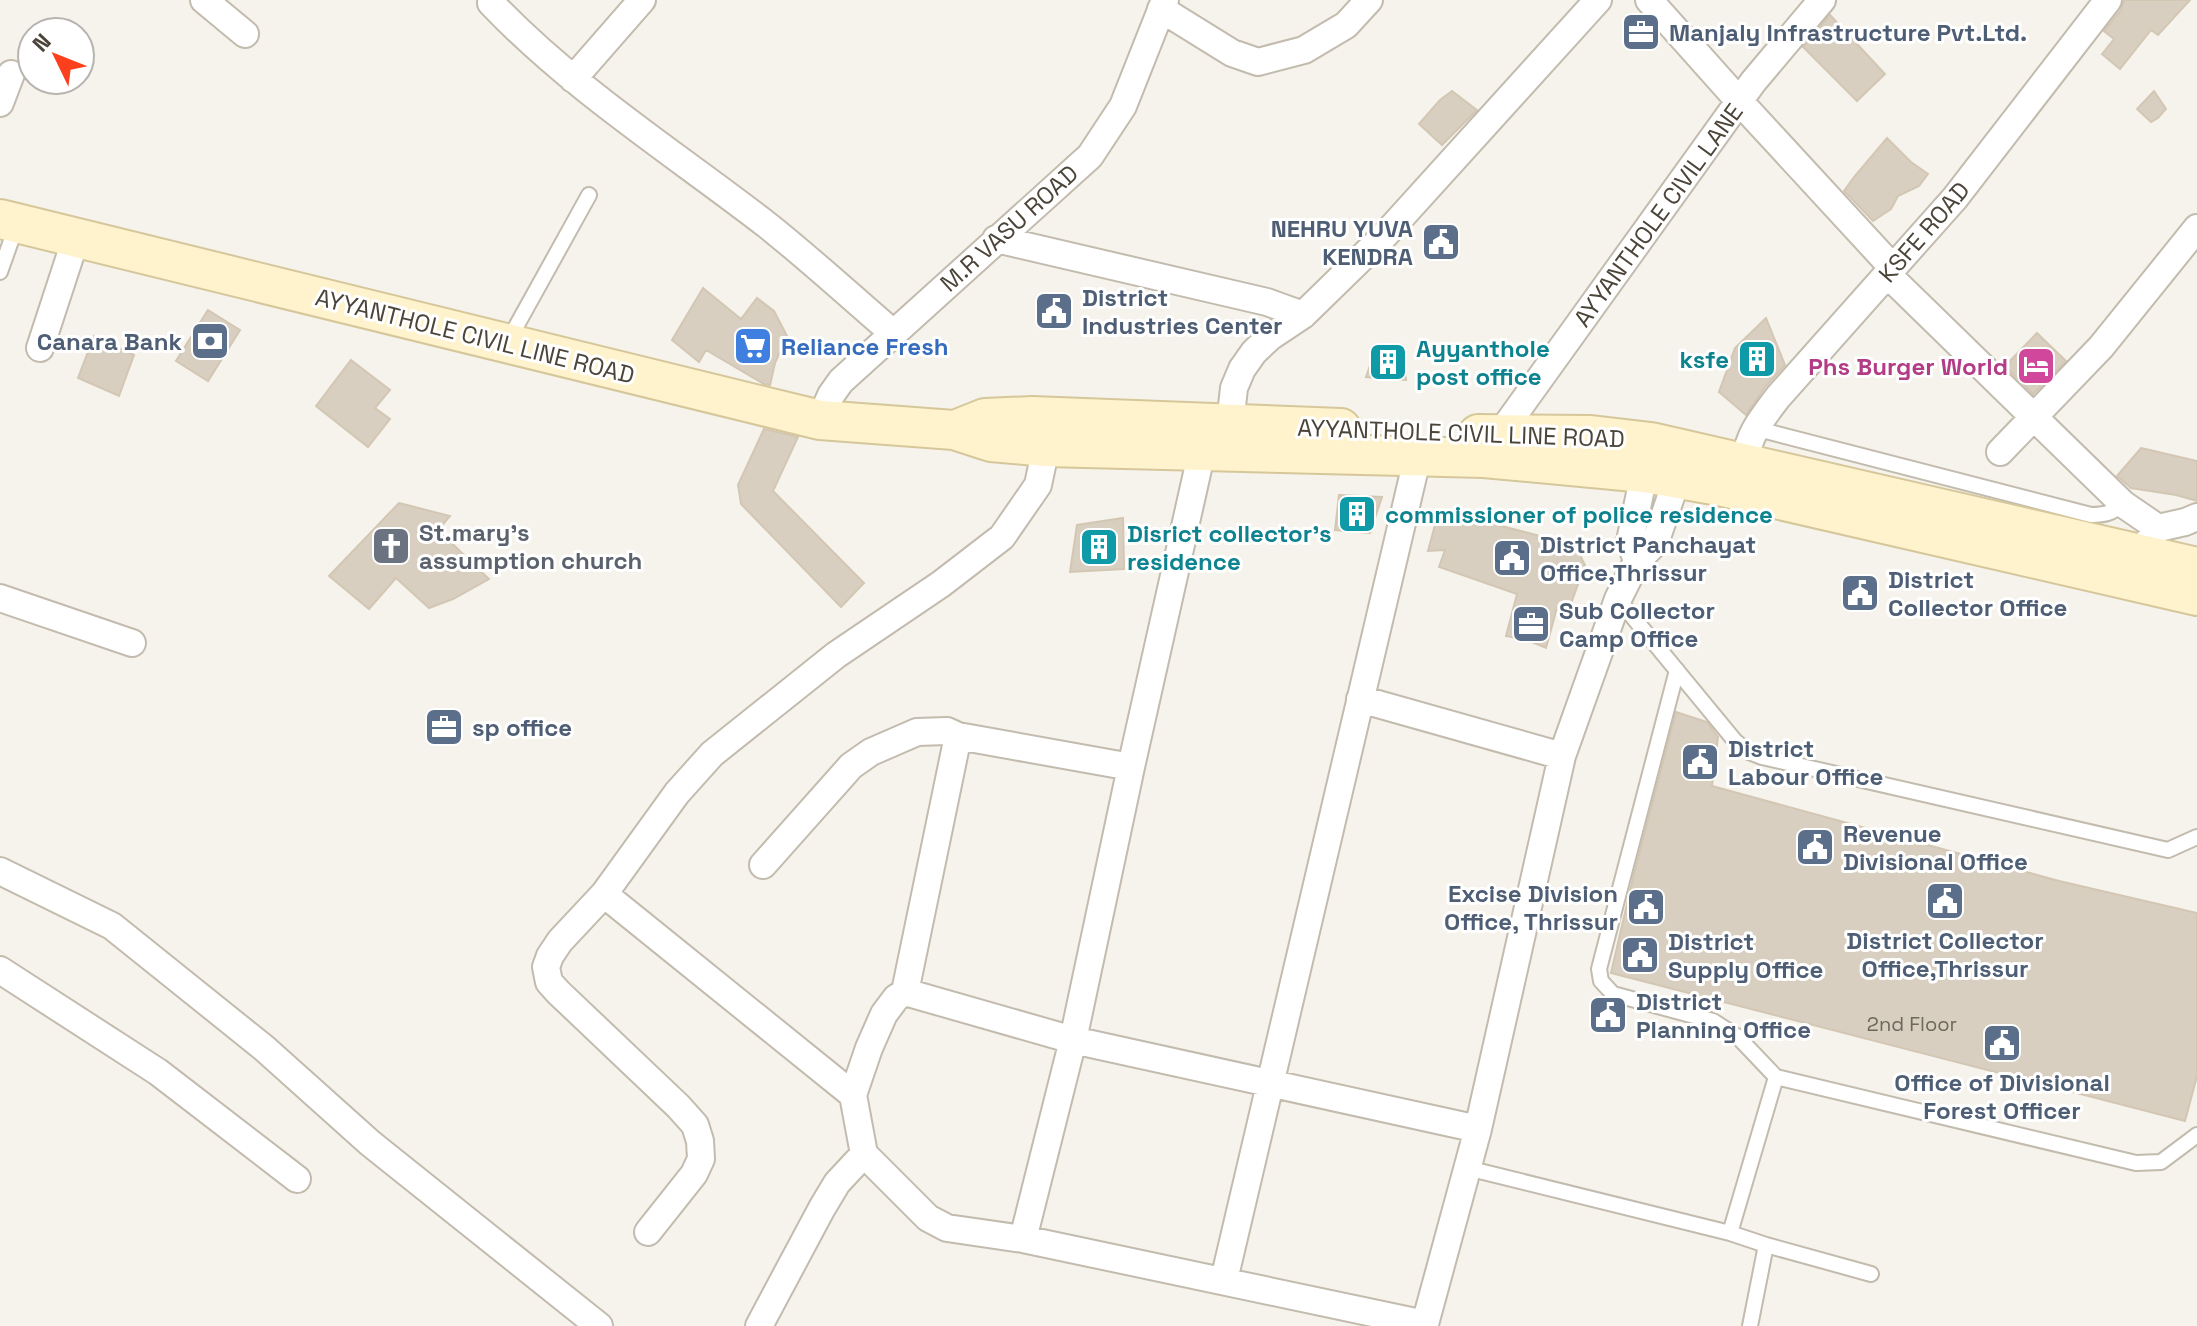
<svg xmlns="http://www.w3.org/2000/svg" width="2197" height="1326" font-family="'Space Grotesk',sans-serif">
  <rect width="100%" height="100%" fill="#f6f3ec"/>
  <path fill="#d8cfc1" stroke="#d3c7b4" stroke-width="2" d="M2124,0H2190L2158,35L2151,30L2120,69L2102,54L2114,39L2104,31L2121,10Z
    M1830,15L1885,74L1857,101L1803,47Z
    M1452,91L1477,110L1442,145L1419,124L1440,100Z
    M2154,91L2166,109L2158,118L2151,122L2137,109Z
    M1887,138L1911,162L1928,174L1919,186L1898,196L1891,209L1873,221L1844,191L1854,177Z
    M703,288L741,319L757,298L774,311L787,336L775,363L770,385L764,384L706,350L699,362L672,340Z
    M208,310L240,330L208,381L176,361Z
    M1766,318L1785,365L1765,387L1746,415L1719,392L1735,348Z
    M2037,333L2066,361L2033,394L2005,366Z
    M94,336L134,355L119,396L78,378Z
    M1377,345L1402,347L1406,380L1366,377Z
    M351,360L390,390L375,408L390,419L368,447L316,406Z
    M764,429L798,437L773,491L864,583L841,607L741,504L738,485Z
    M2141,448L2197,461V501L2176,495L2131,488L2117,476Z
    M1339,495L1382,497L1370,533L1335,530Z
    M399,503L450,516L438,530L489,579L453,599L429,608L396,578L369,609L329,576Z
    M1439,510L1575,545L1585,565L1568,612L1557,608L1546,648L1527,640L1506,636L1517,594L1439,567L1445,550L1428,551Z
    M1123,518L1124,569L1070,572L1077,525Z
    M1676,712L1707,722L1718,737L1712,786L2059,881L2197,913V1076L2185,1121L1611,973L1633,878Z"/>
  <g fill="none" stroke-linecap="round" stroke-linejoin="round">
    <g stroke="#c2bbae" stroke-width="18">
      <path id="lane" d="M0,272L17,224
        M507,343L589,195
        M1754,428L2091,515C2105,515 2112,513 2123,504
        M1618,599L1735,741L1749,752L1762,757L2168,850L2197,837
        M1677,670L1599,969L1601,981L1613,994L1713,1021L1738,1037L1776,1077L2136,1163L2161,1162L2197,1135
        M1467,1168L1730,1233L1766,1245L1750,1326
        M1730,1233L1776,1077
        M1766,1245L1871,1274"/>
    </g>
    <g stroke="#c2bbae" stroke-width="30">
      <path id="street" d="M204,0L245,34
        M1649,0L1740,102L1893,268
        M491,3C573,89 674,153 767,225C810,259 851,297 893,333
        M1161,9L1232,53L1258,62L1304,50L1346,25L1369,0
        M573,79L642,0
        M0,103L11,74
        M996,239L1267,302L1303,315
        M1887,274L2123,504L2158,528
        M40,348L76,238
        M820,420L831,395L841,381L1090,156L1123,106L1165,0
        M1230,424L1234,388L1242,369L1254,352L1270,337L1303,315L1385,235L1598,0
        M1203,434L1202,451L1131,767L1073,1040L905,992L896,998L884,1014L869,1048L853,1095L864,1154L928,1218L947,1228L1023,1239L1425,1324L1478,1129L1562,756L1618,599L1637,561L1655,543L1677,479L1680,462
        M1500,434L1753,82L1822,0
        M2000,452L2101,347L2197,228
        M1744,463C1750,432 1760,421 1778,397L1955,198L2108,0
        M2149,540L2158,528L2185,522L2197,517
        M1637,561L1630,541L1647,460
        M0,598L132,643
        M1360,699L1562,756
        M763,865L851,766L871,752L917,732L947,731L958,736L1131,767
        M0,871L112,926L264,1048L370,1143L599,1326
        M604,894L853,1095
        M0,970L158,1072L297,1179
        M905,992L958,736
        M648,1232L694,1174L701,1159L700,1141L695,1125L678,1106L558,992L549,982L546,967L550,956L560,941L604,894L677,793L712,754L836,655L941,584L1002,537L1038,485L1046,447
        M1023,1239L1073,1040L1478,1129
        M1224,1280L1418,455
        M759,1326L822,1208L837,1183L864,1154"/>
    </g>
    <g stroke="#d6c79b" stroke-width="42">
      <path id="secondary" d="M0,219L820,420L954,430L991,442L1046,447L1484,458L1645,473L1719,486L2197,596
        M960,428L985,418L1032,416L1341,428
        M1478,434L1591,435L1651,442L2197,567"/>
    </g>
    <use href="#lane" stroke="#fff" stroke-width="14"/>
    <use href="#street" stroke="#fff" stroke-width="26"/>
    <use href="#secondary" stroke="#fff3cd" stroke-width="38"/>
  </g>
  <defs>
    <g id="office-square" transform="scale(2)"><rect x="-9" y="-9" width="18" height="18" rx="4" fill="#5c6f8a" stroke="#fff"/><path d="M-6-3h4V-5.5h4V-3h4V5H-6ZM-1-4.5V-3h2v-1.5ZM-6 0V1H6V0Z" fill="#fff"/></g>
    <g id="civic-square" transform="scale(2)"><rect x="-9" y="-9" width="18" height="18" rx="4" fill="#5c6f8a" stroke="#fff"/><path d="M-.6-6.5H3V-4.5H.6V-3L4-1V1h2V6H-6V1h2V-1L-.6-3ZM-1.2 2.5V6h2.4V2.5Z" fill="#fff"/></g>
    <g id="bank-square" transform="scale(2)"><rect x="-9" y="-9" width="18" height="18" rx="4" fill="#5c6f8a" stroke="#fff"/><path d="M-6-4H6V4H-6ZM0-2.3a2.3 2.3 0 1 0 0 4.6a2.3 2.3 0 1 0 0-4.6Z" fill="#fff"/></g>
    <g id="supermarket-square" transform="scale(2)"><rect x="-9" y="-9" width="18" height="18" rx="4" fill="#3f7fe0" stroke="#fff"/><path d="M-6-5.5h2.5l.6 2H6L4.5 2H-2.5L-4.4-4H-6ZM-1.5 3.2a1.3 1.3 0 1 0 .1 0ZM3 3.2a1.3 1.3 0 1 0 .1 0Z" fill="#fff"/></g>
    <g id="building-square" transform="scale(2)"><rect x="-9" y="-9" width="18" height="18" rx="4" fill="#0f9aa8" stroke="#fff"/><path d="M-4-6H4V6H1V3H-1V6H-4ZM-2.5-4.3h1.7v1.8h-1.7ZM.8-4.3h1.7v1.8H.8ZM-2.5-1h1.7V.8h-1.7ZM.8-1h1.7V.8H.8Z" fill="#fff"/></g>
    <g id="hotel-square" transform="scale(2)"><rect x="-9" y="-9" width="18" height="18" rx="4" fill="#d1479c" stroke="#fff"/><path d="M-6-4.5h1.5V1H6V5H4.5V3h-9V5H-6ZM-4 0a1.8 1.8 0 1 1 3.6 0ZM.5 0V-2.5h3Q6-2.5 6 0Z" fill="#fff"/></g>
    <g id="church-square" transform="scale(2)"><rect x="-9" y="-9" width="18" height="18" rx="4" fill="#6b7280" stroke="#fff"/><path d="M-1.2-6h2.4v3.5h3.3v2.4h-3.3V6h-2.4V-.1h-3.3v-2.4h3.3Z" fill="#fff"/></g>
  </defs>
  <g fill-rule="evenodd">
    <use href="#office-square" x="1641" y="32"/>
    <use href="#civic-square" x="1441" y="242"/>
    <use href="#civic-square" x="1054" y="311"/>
    <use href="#bank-square" x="210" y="341"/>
    <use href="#supermarket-square" x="753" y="346"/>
    <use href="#building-square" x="1757" y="359"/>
    <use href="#building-square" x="1388" y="362"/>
    <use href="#hotel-square" x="2036" y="366"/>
    <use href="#building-square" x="1357" y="514"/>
    <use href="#church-square" x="391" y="546"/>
    <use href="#building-square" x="1099" y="547"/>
    <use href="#civic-square" x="1512" y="558"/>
    <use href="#civic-square" x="1860" y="593"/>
    <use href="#office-square" x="1531" y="624"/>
    <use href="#office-square" x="444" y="727"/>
    <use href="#civic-square" x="1700" y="762"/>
    <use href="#civic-square" x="1815" y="847"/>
    <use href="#civic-square" x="1945" y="901"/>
    <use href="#civic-square" x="1646" y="907"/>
    <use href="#civic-square" x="1640" y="955"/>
    <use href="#civic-square" x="1608" y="1015"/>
    <use href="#civic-square" x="2002" y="1043"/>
  </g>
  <g text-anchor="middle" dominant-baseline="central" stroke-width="6" stroke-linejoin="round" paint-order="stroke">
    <g font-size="20" fill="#6e675b">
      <text x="1912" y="1024">2nd Floor</text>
    </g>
    <g font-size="24" font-weight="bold" fill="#4e5e75" stroke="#fff" text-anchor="start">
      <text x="1669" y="32">Manjaly Infrastructure Pvt.Ltd.</text>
      <text x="1413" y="228" text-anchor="end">NEHRU YUVA<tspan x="1413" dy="28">KENDRA</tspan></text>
      <text x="1082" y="297">District<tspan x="1082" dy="28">Industries Center</tspan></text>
      <text x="182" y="341" text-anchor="end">Canara Bank</text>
      <text x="1540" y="544">District Panchayat<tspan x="1540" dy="28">Office,Thrissur</tspan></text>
      <text x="1888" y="579">District<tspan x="1888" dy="28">Collector Office</tspan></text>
      <text x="1559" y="610">Sub Collector<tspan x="1559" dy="28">Camp Office</tspan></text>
      <text x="472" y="727">sp office</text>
      <text x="1728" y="748">District<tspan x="1728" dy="28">Labour Office</tspan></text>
      <text x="1843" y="833">Revenue<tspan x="1843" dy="28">Divisional Office</tspan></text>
      <text x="1618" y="893" text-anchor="end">Excise Division<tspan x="1618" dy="28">Office, Thrissur</tspan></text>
      <text x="1945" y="940" text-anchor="middle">District Collector<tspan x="1945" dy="28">Office,Thrissur</tspan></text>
      <text x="1668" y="941">District<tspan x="1668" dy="28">Supply Office</tspan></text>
      <text x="1636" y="1001">District<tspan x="1636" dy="28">Planning Office</tspan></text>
      <text x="2002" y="1082" text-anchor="middle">Office of Divisional<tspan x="2002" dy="28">Forest Officer</tspan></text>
    </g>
    <g font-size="24" fill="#4b4439" stroke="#fff">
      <text transform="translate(1658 215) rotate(-54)">AYYANTHOLE CIVIL LANE</text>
      <text transform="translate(1009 228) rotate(-42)">M.R VASU ROAD</text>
      <text transform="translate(1924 232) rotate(-49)">KSFE ROAD</text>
      <text transform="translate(475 336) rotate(14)">AYYANTHOLE CIVIL LINE ROAD</text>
      <text transform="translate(1461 433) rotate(2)">AYYANTHOLE CIVIL LINE ROAD</text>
    </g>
    <g font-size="24" font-weight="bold" fill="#366cbe" stroke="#fff" text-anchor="start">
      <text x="781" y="346">Reliance Fresh</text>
    </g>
    <g font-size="24" font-weight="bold" fill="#0d838f" stroke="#fff" text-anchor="start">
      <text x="1416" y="348">Ayyanthole<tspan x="1416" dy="28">post office</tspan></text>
      <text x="1729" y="359" text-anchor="end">ksfe</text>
      <text x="1385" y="514">commissioner of police residence</text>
      <text x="1127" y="533">Disrict collector's<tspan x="1127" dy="28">residence</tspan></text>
    </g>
    <g font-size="24" font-weight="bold" fill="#b23c85" stroke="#fff" text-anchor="end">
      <text x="2008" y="366">Phs Burger World</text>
    </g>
    <g font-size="24" font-weight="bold" fill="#5b616d" stroke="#fff" text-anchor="start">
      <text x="419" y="532">St.mary's<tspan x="419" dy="28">assumption church</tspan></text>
    </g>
  </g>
  <g transform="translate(56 56) rotate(313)"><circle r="38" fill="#ffffff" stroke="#b7b4b0" stroke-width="2"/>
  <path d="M0-6L14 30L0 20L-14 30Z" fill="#fc3f1d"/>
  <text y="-12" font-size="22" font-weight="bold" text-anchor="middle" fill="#4b4439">N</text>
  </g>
</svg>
